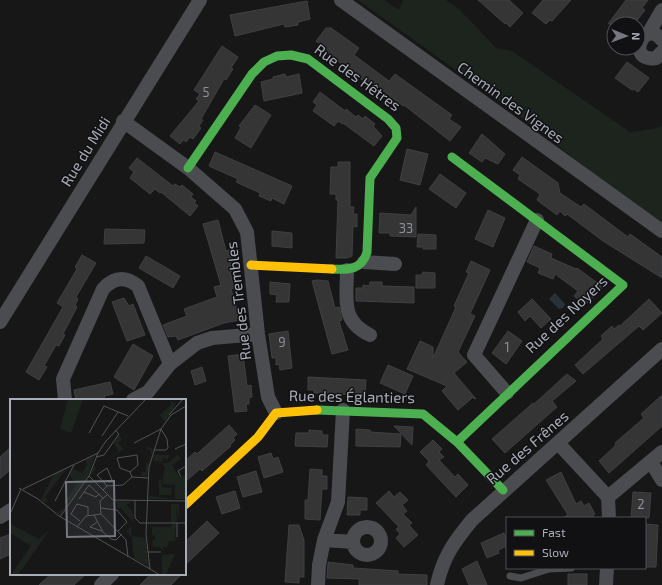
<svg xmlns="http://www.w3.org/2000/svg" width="662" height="585" font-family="'Exo 2',sans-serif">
  <rect width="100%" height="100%" fill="#171717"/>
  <path fill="#1d241e" d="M358,0H384L399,10L403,0H446L460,10L496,48L512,51L630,132L653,129L662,126V224L613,189L516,113Z"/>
  <path fill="#2a3239" d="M555,293L565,304L563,308L559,309L549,299Z"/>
  <path fill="#353536" stroke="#3f4043" d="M478,0H509L523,13L510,27L506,23L505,24Z
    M543,0H571L552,21L550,20L546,24L532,13Z
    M626,0H648L642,8L645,10L634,24H608Z
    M307,1L310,19L298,22V25L285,27L284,24L235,36L230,15Z
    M326,28H331L359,48L354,55L389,81L395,74L452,115L449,119L461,127L450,141L404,105L403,106L378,87L375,90L325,51L327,49L316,41Z
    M222,46L238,57L231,68L233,69L226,80L224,79L201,119L203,120L199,126L201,128L193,139L190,137L186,142L183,140L180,144L170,136L199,101L196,99L200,94L194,90Z
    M627,62L649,78L638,92L634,89L632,90L615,78Z
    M285,74L286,77L299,74L302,93L264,101L261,82L273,79V77Z
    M320,92L345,111L346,109L356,117L358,115L363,119L365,116L375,124L373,126L382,136L374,146L343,123V124L338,121L334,126L313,111L317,105L313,102Z
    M255,105L271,115L251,148L235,138L241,127L239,126Z
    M482,134L505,154L498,164L485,158L482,162L469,153Z
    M407,149L428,154L420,185L400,180Z
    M215,152L292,186L284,204L272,198L271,201L259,196L260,193L236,182L238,179L209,166Z
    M522,157L558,183L560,193L581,207L584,204L628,237L630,234L662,257V278L603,241L567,214L565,216L560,211L557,215L537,200L540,194L518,179L520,175L513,170Z
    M137,158L173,186L175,184L180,187L182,185L193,194L191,197L196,201L194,203L198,206L190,216L161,192L160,193L155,189L150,194L130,178L134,172L129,168Z
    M338,162H350V207H354L353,214H357V227L353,226L352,256L347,258H336L338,200H336V194H330L331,167H338Z
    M440,174L466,193L456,208L429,189Z
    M416,207V237L390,236V233H379L380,213L411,215Z
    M488,210L505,218L493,247L475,239Z
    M218,220L226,251L230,250L234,262L230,264L232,271L230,272L234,288L231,289L240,320L224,323L178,340L176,336L168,337L163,325L187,316L184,309L217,297L214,287L221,285L203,224Z
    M105,229L145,230L144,243L104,244Z
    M272,231L292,233V248L272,246Z
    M418,234L436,235V249H423V247H417Z
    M534,246L552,254L551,258L576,269L577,268L603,287L585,305L574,296L578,291L555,274L553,279L538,273L540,268L527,262Z
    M82,255L96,263L76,297L78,299L75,305L77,307L63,334L65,335L59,346L56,345L44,366L47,367L39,380L26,372L63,307L57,303L77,269L75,267Z
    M146,256L180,276L173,288L139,268Z
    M471,261L490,270L470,314L475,316L458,352L467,362L454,373L476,399L471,397L472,398L458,410L442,391L447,386L407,369L420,341L433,347V358L456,307L454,306L469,273L466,272Z
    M423,272L435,273V288H416V275H422Z
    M317,280L328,281L335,308L339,307L342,320L339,321L348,350L332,354L312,281Z
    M270,282L290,284L289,302H276L277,295L270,294Z
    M370,282H382V286L414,287V303L356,301V288H363V285L369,286Z
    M124,298L129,306L133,304L145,335L127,341L112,302Z
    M532,299L551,319L541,328L530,316L525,321L518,312Z
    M649,299L662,313L643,330L639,326L583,374L575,365L603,339L601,336L612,326L614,329L619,325L620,326Z
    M288,331L292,368L280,370L279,364L276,365V358H272L269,334Z
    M508,331L522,341L506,364L492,353Z
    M133,344L153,356L134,390L114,377Z
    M243,354L247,386L251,385L252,397L249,398V404H246L247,411L235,412L228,356Z
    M388,365L413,376L405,394L380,383Z
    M202,367L206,381L195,385L191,371Z
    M567,374L576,381L552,401L557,407L505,453L492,439L533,403L534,404Z
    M308,377L366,380L365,395L333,394V397H320V393H314V390H308Z
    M110,382L113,394L104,396L105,400H76L74,390Z
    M662,395V426L609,473L599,461L616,445L615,443L644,418L641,414Z
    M229,425L237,434L233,438L235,440L230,445L231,446L202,471L200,469L185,482V461L195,452L197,454Z
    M394,426L413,427L412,445Z
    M356,429L370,430V432L401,434L400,447L356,446Z
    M309,430L322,431V435H328L327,447L295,446L296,433H309Z
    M433,440L442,449L439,452L444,457L439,460L455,477L458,474L468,485L456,497L426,465L429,461L420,452Z
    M11,447V469L0,479V457Z
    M271,453L273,459L278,457L283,472L264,478L258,457Z
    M310,469L322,470V476H327V489H322L320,520L305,519V500H308Z
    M256,471L262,492L243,497L237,477Z
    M561,472L576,504L581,501L584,506L589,503L595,514L591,518H562L568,515L546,480Z
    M235,491L240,508L222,514L216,497Z
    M389,491L394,497L400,492L408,500L402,505L407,511L403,514L412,523L409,525L418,535L404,547L396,538L400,534L396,529L399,527L376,503Z
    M633,492L651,493L649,518H631Z
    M348,497L367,498V510H360V515H347Z
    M207,521L219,533L185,565V542Z
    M645,524L658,525L656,567H645Z
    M289,525H299L304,540V577H299V583L285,582Z
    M504,533L507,546L498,550L499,553L487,558L481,543Z
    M11,534V554L0,559V538Z
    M477,561L487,585H469L462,569Z
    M328,562L353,565V568L398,571V574L427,575V585H359V579L327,578Z
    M51,574H86L74,585H39Z
    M151,574H182L171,585H140Z
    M568,574H587V585H568Z"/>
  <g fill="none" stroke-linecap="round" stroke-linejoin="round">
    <path stroke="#4b4c50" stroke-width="7" d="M510,576L521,578L549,569L571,568"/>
    <path stroke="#4b4c50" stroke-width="14" d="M341,0L662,231
      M648,34L662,10
      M662,40C644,17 625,63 656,58L662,52
      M123,121L188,168L235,209L247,232L258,334L268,397L276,413
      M364,262L395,264
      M347,270C347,298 340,321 370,335
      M0,322L200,0
      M507,393L474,355L537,220
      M65,400L63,379L103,289C114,277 125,276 138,286L170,364
      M133,400L148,392L170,364L197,343L212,338L258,334
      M558,443L608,497L609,518
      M651,462L662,480
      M608,497L662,452
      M0,517L11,510
      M353 541a14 14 0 1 1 28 0a14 14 0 1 1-28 0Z
      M324,540L353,542
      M101,585L112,574
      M318,585L319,565L324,540L338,502L343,410
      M437,585C443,557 454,542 472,520L662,349
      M606,585L607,568"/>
    <path stroke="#4caf50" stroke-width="9" d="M452,157L623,285L457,442
      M188,168L252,74L264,62L277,56L291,55L308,59L388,119L396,128L397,138L370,178L367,252C362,270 348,270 332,269
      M317,410L423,414L457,442L503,490"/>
    <path stroke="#ffc107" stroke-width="9" d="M251,265L332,269
      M185,505L258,437L276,413L317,410"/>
  </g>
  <g text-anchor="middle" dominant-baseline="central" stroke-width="3" stroke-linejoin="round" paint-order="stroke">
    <g font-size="13" fill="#8b8f98">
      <text x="206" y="92">5</text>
      <text x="406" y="228">33</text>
      <text x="282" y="342">9</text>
      <text x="507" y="347">1</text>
      <text x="641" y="504">2</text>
    </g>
    <g font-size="15" fill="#a8adb8" stroke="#111113">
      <text transform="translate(358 77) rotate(36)">Rue des Hêtres</text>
      <text transform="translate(511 102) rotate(36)">Chemin des Vignes</text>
      <text transform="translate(85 151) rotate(-58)">Rue du Midi</text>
      <text transform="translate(238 301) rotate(-97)">Rue des Trembles</text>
      <text transform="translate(566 314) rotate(-43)">Rue des Noyers</text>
      <text transform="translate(352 396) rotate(1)">Rue des Églantiers</text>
      <text transform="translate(527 447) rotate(-41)">Rue des Frênes</text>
    </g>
  </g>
  <g transform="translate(10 399)">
    <rect width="176" height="176" fill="#171717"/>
    <path d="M58,0H73L61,34L50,30ZM161,2L166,5L155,23L150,16L161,6ZM109,36L112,40L108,44L113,50L121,45L86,69L81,77L83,67L86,69L109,52L104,44ZM137,47L143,50L139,63L136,62L139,61L141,52L137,50L132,73H136V64H139L137,77L131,78ZM85,56L77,79L50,116L31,101L44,75L56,70L35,98L38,101L35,104L47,113L53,110L57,105L54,104L67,85L60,77L61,73L64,70L72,74L77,66L75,61ZM144,56H168L171,60L162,66L170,79L176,75V100H138L139,97L165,100V86L152,85L155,68L152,65H142L158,64L167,56H160L157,61L154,58L151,63L143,62ZM149,80H151L152,88L162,89L161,96H149ZM107,102L123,103L116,105L123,114L124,124L111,109H107ZM161,105H169V121L166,106L167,123H161ZM0,125L29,140L40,130L8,176H1L21,147L0,134ZM162,125H166L165,142H159L157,148H153V152L150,148H143L142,142L145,141V137L142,136V128H161ZM121,127L122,137L135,139L139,167L124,160L122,138L116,132ZM165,155L156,176L152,175V156Z" fill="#1d241e"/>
    <path fill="none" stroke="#515357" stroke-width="1" d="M159,16L173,0M79,34L94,7L118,17M92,37L108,13M124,44L151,30M165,50L176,45M145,51H156L158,49L157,40L151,30M86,58L94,56L109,35L105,31M120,73L128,66L127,56L107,59L110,69L120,73L122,78M79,77L103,101L176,102M171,78L168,72L176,67M94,83L102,81L97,69L87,76L97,87M9,89L28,100L49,117L140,170M13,90L88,54M93,91L97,87L113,86L122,78L138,79M74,93L86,98L89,95M97,96L90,102L91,115L116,141L118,158M69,100L79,86L93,99M125,101V119L130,124H176M45,102L64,66M90,109L107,111L117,123L108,132M0,115L11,90M84,116L93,133L101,140L106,141L112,135M50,118L79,77L88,54L96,42L136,0M70,122L61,115L67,105L78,108V117M87,123L80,128L92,132M67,128L76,117L91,115M167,138V124M138,153H151M150,176L140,170L136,135L139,68L151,30L161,16L176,7"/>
    <path fill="#757880" fill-opacity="0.15" stroke="#757880" stroke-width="2" d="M104,82L105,137L57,138L56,83Z"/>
    <rect width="176" height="176" fill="none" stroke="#a8adb8" stroke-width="2"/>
  </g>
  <rect x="506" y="517" width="140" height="52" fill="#111113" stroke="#4d4f55"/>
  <rect x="514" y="530" width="20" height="6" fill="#4caf50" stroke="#4d4f55"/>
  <text x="542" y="537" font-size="12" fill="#a8adb8">Fast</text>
  <rect x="514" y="550" width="20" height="6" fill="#ffc107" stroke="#4d4f55"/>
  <text x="542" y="557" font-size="12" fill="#a8adb8">Slow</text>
  <g transform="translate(626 36) rotate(91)"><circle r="19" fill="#111113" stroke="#4d4f55"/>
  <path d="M0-3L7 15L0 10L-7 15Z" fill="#757880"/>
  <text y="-6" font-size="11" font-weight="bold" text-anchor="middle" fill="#a8adb8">N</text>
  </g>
</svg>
